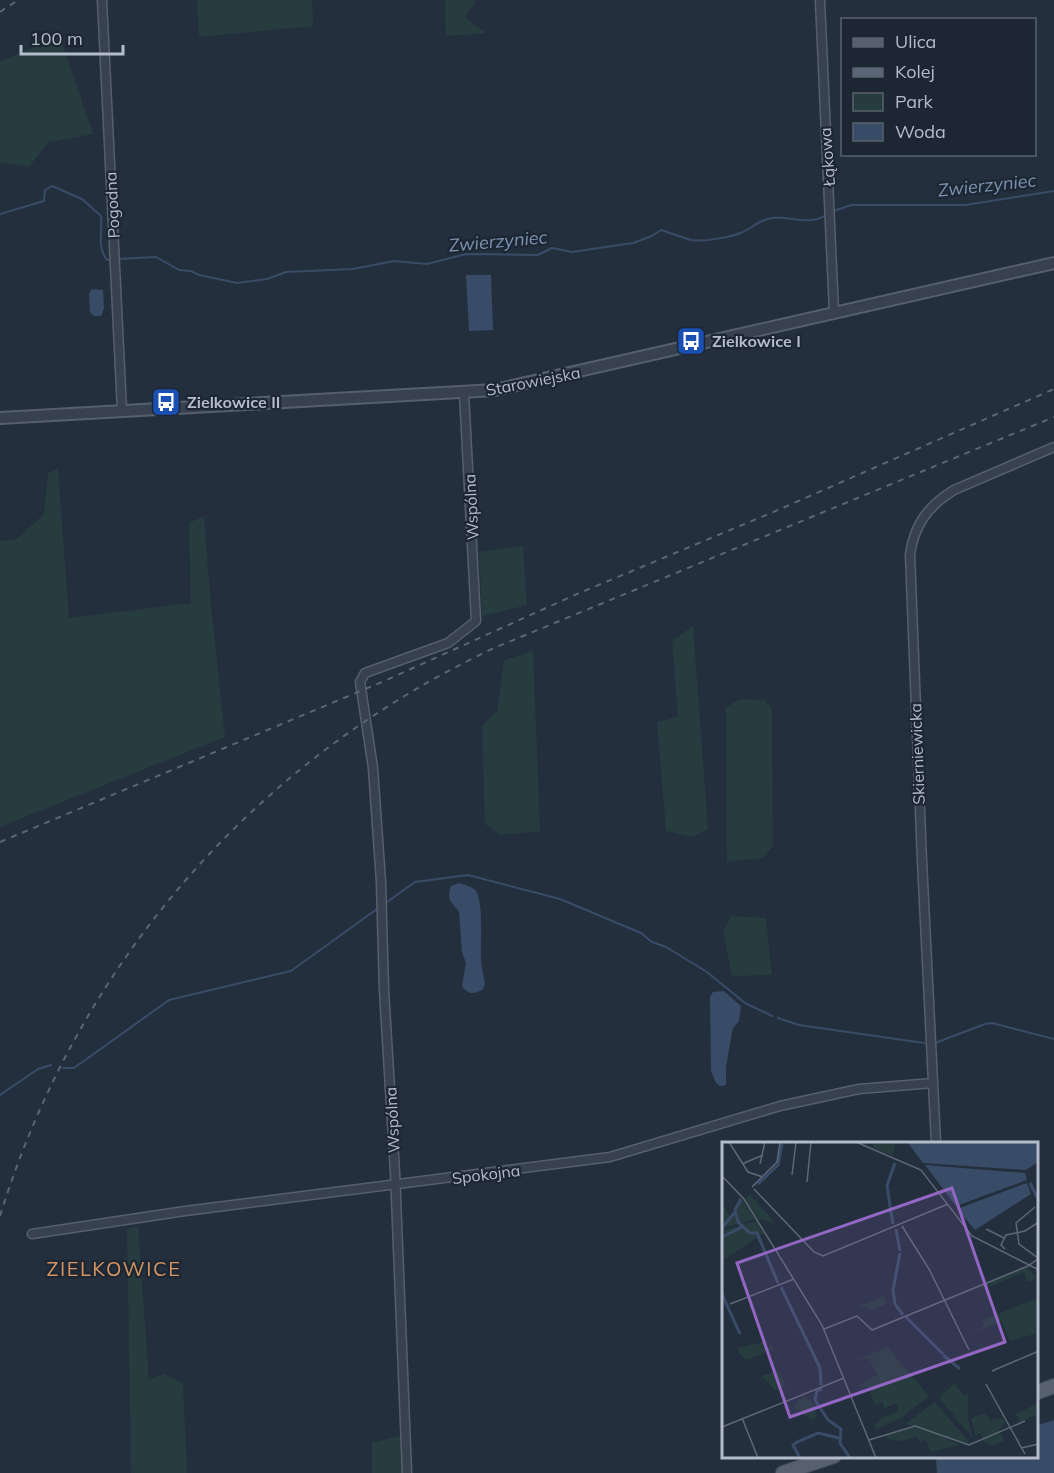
<svg xmlns="http://www.w3.org/2000/svg" width="1054" height="1473" font-family="Mulish,sans-serif">
  <rect width="100%" height="100%" fill="#242f3e"/>
  <path fill="#263c3f" d="M197,0H312L313,26L199,37Z
    M445,0H473L475,3L465,17L486,33L446,36Z
    M60,37L93,134L48,142L29,167L0,162V61Z
    M58,469L69,618L191,603L189,523L204,516L211,606L225,737L0,827V541L17,539L44,514L48,473Z
    M523,546L527,605L482,616L479,552Z
    M693,626L708,829L692,837L666,831L657,722L678,717L672,641Z
    M533,651L540,831L500,835L485,824L482,726L497,711L504,660Z
    M740,699L764,700L772,709L773,846L762,858L727,862L726,707Z
    M731,916L766,918L772,975L732,976L723,932Z
    M138,1227L149,1380L164,1374L183,1383L187,1473H131L127,1229Z
    M400,1436L403,1473H372V1443Z"/>
  <path fill="#394c67" d="M491,275L493,330L469,331L466,275Z
    M92,289L103,290L104,308L101,316H94L90,312L89,294Z
    M459,883C464,885 472,886 476,891C484,903 480,947 481,962C482,970 484,977 485,985L482,990C473,995 467,994 462,986L466,963L462,952L459,912C452,901 446,902 451,886Z
    M724,991L741,1006L739,1021L733,1028L731,1038L726,1067V1085L720,1086L716,1083L711,1071L710,997L713,992Z
    M1054,1420V1473H937L936,1458L942,1457L1038,1456V1425Z"/>
  <g fill="none" stroke-linecap="round" stroke-linejoin="round">
    <path stroke="#394c67" stroke-width="2" d="M831,212L851,205H965L1054,191
      M0,214L44,201L45,190L52,186L82,199L101,216C103,232 96,245 107,260L112,259
      M117,259L156,257L179,270L191,271L199,275L237,283L267,279L286,272L353,269L394,261L427,264L466,254L538,255L552,248L572,252L633,243L652,236L661,230C671,233 682,238 692,240C704,242 732,237 743,232C753,227 761,219 772,218C791,216 809,226 826,215
      M387,902L415,882L468,875L560,899L641,933L652,942L666,947L707,972L745,1003L772,1016
      M778,1018L799,1025L924,1043
      M935,1043L985,1024L992,1023L1054,1039
      M63,1068H74L169,1000L291,971L377,909
      M0,1095L38,1069L51,1065"/>
    <g stroke="#565f6c" stroke-width="11">
      <path id="minor" d="M102,0L122,410
        M820,0L834,313
        M936,1143L922,861L910,555C914,525 928,506 954,490L1054,447
        M32,1234L185,1211L610,1157L780,1106L859,1089L933,1083
        M407,1473L395,1172L384,990L381,882L373,768L360,682L365,673L448,643L476,621L464,393"/>
    </g>
    <g stroke="#565f6c" stroke-width="14">
      <path id="tertiary" d="M0,418L495,390L1054,263"/>
    </g>
    <g stroke="#414a57" stroke-width="16">
      <path id="primary" d="M1038,1392L1054,1386
        M783,1473L834,1456"/>
    </g>
    <use href="#minor" stroke="#38414e" stroke-width="8"/>
    <use href="#tertiary" stroke="#38414e" stroke-width="10"/>
    <use href="#primary" stroke="#56606e" stroke-width="14"/>
    <path stroke="#5a6575" stroke-width="2" stroke-dasharray="6 6" stroke-linecap="butt" d="M0,12L18,0
      M0,842L382,682L577,594L771,513L1054,389
      M0,1216C78,963 254,761 494,648L1054,417"/>
  </g>
  <defs>
    <g id="bus-square" transform="scale(1.5)"><rect x="-9" y="-9" width="18" height="18" rx="4" fill="#1a4fb4" stroke="#1d2633"/><path d="M-5-6H5V4H4V6H2V4H-2V6H-4V4H-5ZM-3.5-4V0h7V-4ZM-3.5 1.2v1.5H-2V1.2ZM2 1.2v1.5H3.5V1.2Z" fill="#fff"/></g>
  </defs>
  <g fill-rule="evenodd">
    <use href="#bus-square" x="691" y="341"/>
    <use href="#bus-square" x="166" y="402"/>
  </g>
  <g text-anchor="middle" dominant-baseline="central" stroke-width="4.5" stroke-linejoin="round" paint-order="stroke">
    <g font-size="16" fill="#b4bcc9" stroke="#1d2633">
      <text transform="translate(827 157) rotate(-94)">Łąkowa</text>
      <text transform="translate(112 205) rotate(-93)">Pogodna</text>
      <text transform="translate(533 381) rotate(-11)">Starowiejska</text>
      <text transform="translate(471 507) rotate(-93)">Wspólna</text>
      <text transform="translate(917 754) rotate(-92)">Skierniewicka</text>
      <text transform="translate(392 1120) rotate(-93)">Wspólna</text>
      <text transform="translate(486 1174) rotate(-7)">Spokojna</text>
    </g>
    <g font-size="16" font-weight="bold" fill="#b4bcc9" stroke="#1d2633" text-anchor="start">
      <text x="712" y="341">Zielkowice I</text>
      <text x="187" y="402">Zielkowice II</text>
    </g>
    <g font-size="18" font-style="italic" fill="#7c92b1" stroke="#1d2633">
      <text transform="translate(987 185) rotate(-6)">Zwierzyniec</text>
      <text transform="translate(498 241) rotate(-5)">Zwierzyniec</text>
    </g>
    <g font-size="20" letter-spacing="1.5" fill="#d59563" stroke="#1d2633">
      <text x="114" y="1268">ZIELKOWICE</text>
    </g>
  </g>
  <g transform="translate(722 1142)">
    <rect width="316" height="316" fill="#242f3e"/>
    <path d="M151,0H174L171,14L151,6ZM28,52L54,82L36,77L23,57ZM18,54L33,77L0,86V60L8,75ZM35,79L42,91L0,119V89ZM304,124L314,135L310,139L305,140L302,130L260,148L258,144ZM162,154L164,162L150,168L137,164ZM316,156V191L288,199L280,180L241,193L262,184L261,178ZM45,199L41,205L47,206L49,202L51,208L24,218L17,211L16,206ZM165,205L207,254L178,277L154,287L153,282L160,276L176,269L175,261L161,267L162,261L153,262L146,245L135,244L155,233L147,216L133,219ZM56,228L64,244L53,248L40,234ZM233,241L241,253L246,252V277L251,296L217,256ZM83,254L91,262L95,274L89,278L71,264ZM213,260L247,300V302L183,282ZM316,261V272L298,280L294,272ZM263,271L269,278L280,276L283,281L277,287L282,299L270,304L260,298L259,292L253,293L249,276ZM188,285L211,290L238,303L209,310L204,298L197,300L195,294L180,299L165,297L163,292Z" fill="#263c3f"/>
    <path d="M316,0V20L304,28L201,21L186,1ZM203,23L303,31L305,38L234,64ZM305,41L309,52L253,88L235,67Z" fill="#394c67"/>
    <path fill="none" stroke="#394c67" stroke-width="3" d="M308,41L317,59M36,42L56,23L60,2M19,57L13,68L16,80L28,91H35L56,141M171,82L165,44L173,21M0,86L12,71M174,87L178,109M0,95L20,85M178,111L171,148L173,162L181,173M59,145L98,226L99,243M0,152L18,192M184,175L221,212M221,213L238,227M100,247L95,249L93,258L106,278L119,287L118,301L128,316M78,316L71,303L75,300L96,291L117,296"/>
    <path fill="none" stroke="#5e6776" stroke-width="1.5" d="M7,0L26,30L41,35M134,0L199,28L250,94L317,128M20,22L41,13M38,22L43,0M70,33L74,0M0,34L22,57L100,183L154,316M85,40L89,0M30,45L55,20L58,0M32,47L92,110L101,114L226,62M313,65L294,81L297,102L316,116M180,84L207,127L247,208M264,87L282,96M283,107L279,103L284,93L303,89L317,80M8,162L72,137M102,187L135,174L150,188L306,124L317,116M270,229L317,209M264,242L303,312M20,276L36,316M0,285L122,236M147,298L193,284L247,303L303,279M299,306L317,302"/>
    <path fill="#9266c3" fill-opacity="0.15" stroke="#9266c3" stroke-width="3" d="M230,46L283,200L68,275L15,121Z"/>
    <rect width="316" height="316" fill="none" stroke="#b4bcc9" stroke-width="3"/>
  </g>
  <rect x="841" y="18" width="195" height="138" fill="#1d2633" stroke="#59626f" stroke-width="1.5"/>
  <rect x="853" y="38" width="30" height="9" fill="#56606e" stroke="#59626f" stroke-width="1.5"/>
  <text x="895" y="48" font-size="18" fill="#b4bcc9">Ulica</text>
  <rect x="853" y="68" width="30" height="9" fill="#5a6575" stroke="#59626f" stroke-width="1.5"/>
  <text x="895" y="78" font-size="18" fill="#b4bcc9">Kolej</text>
  <rect x="853" y="93" width="30" height="18" fill="#263c3f" stroke="#59626f" stroke-width="1.5"/>
  <text x="895" y="108" font-size="18" fill="#b4bcc9">Park</text>
  <rect x="853" y="123" width="30" height="18" fill="#394c67" stroke="#59626f" stroke-width="1.5"/>
  <text x="895" y="138" font-size="18" fill="#b4bcc9">Woda</text>
  <path d="M21 45v9h102v-9" fill="none" stroke="#b4bcc9" stroke-width="3"/>
  <text x="30" y="45" font-size="18" fill="#b4bcc9" stroke="#1d2633" stroke-width="4.5" paint-order="stroke">100 m</text>
</svg>
